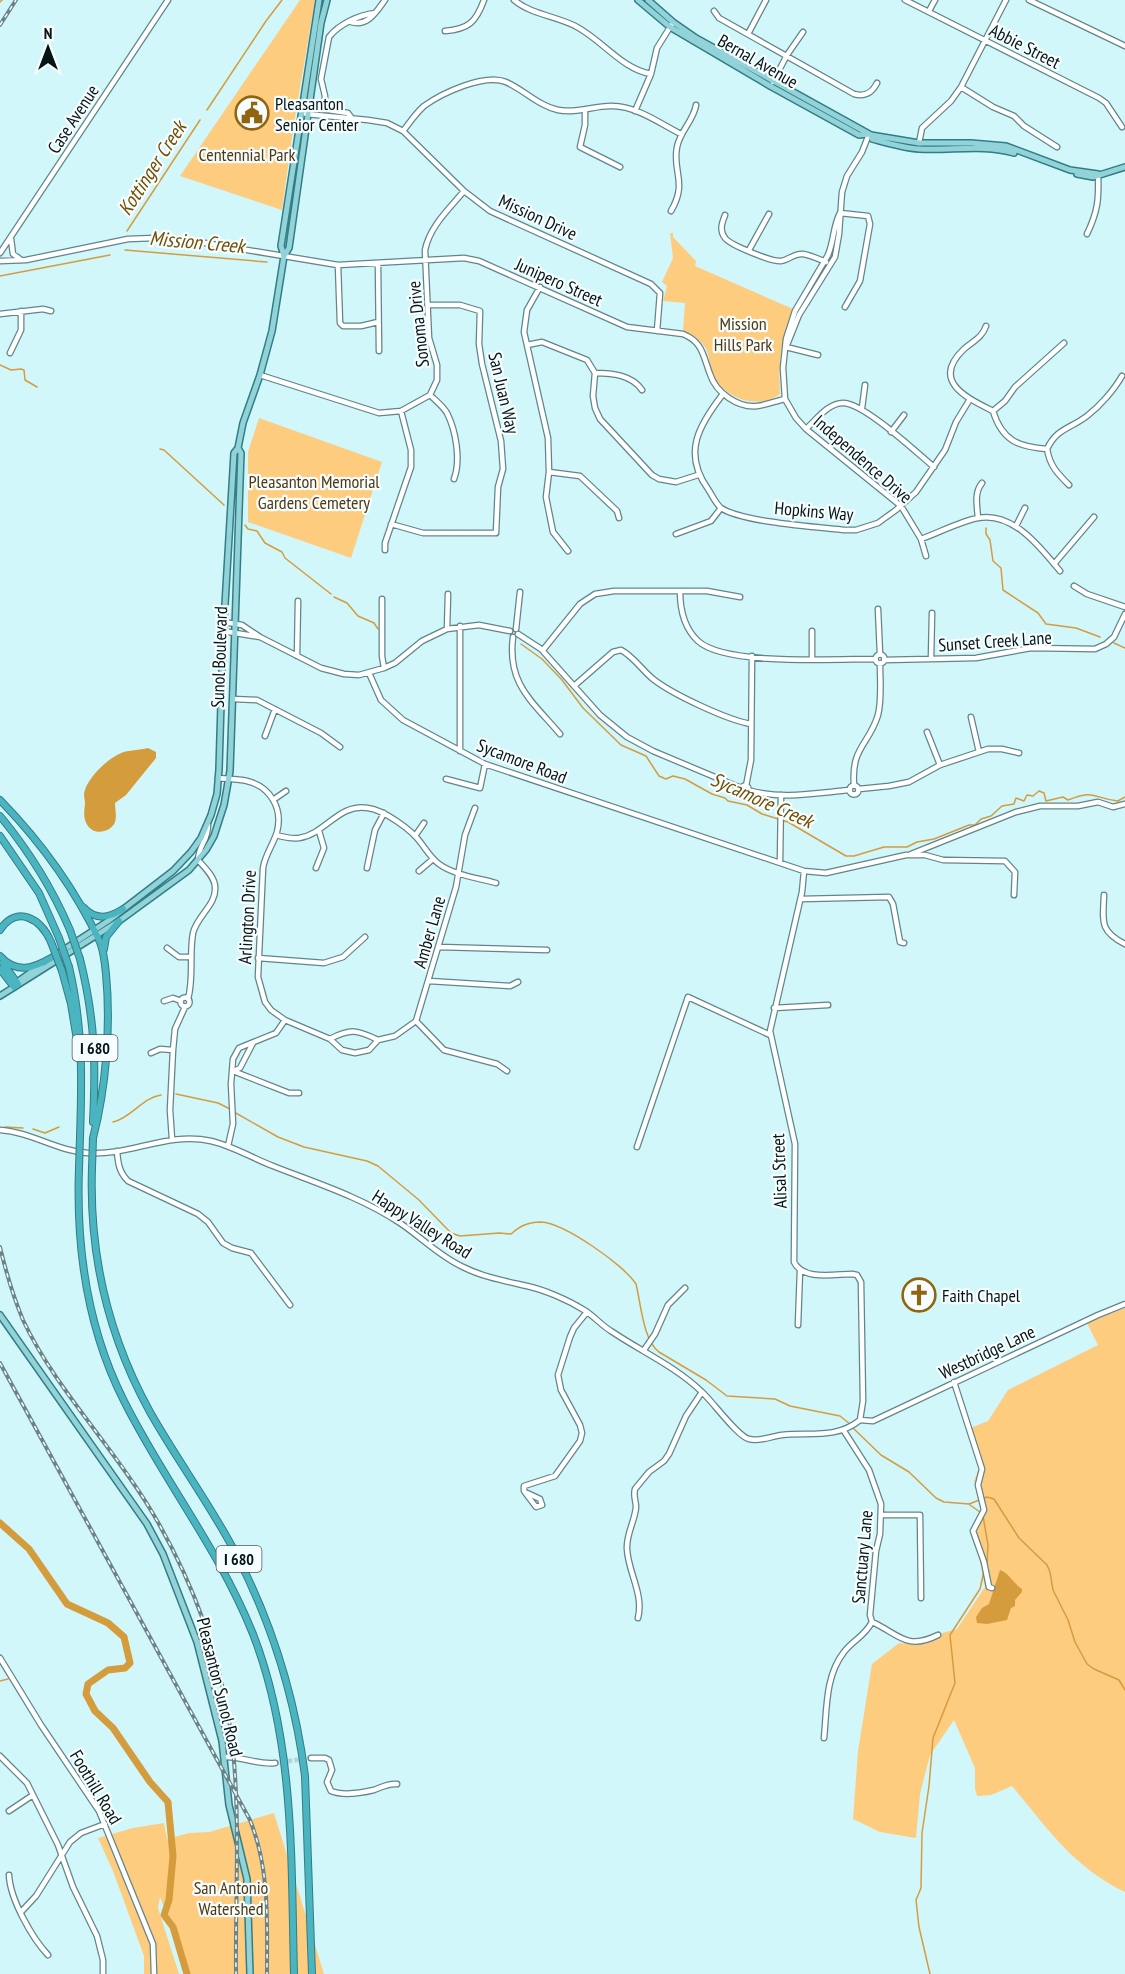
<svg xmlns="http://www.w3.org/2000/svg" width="1125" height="1974" font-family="'PT Sans Narrow',sans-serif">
  <rect width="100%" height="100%" fill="#d1f7fb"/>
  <path fill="#fecc7f" d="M300,0H315L294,123L282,210L180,176Z
    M670,233H673V237L696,261L695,266L793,309C781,336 778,365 780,394C758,411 723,398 713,374C709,366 710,356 705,347C700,339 692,335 683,331L685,303L663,301L667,286L662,282L673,258Z
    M259,418L382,462L351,558L248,522V452Z
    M1125,1308V1892C1072,1866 1049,1830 1012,1786L991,1795L977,1796L975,1788V1768L954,1720L930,1755L920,1794L916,1838L880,1832L853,1819L858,1751L872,1664L899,1643L920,1645L935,1635L957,1629L985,1587L978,1552L970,1531L981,1510L974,1481L979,1468L968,1429L988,1421L1008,1390L1098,1345L1087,1323Z
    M274,1813L324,1974H189L160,1897L158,1908L179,1974H144V1956L113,1871L98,1838L133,1828L164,1823L167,1839L189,1833L209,1832Z"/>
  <path fill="#d59c3e" d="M148,748L156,752V758L126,795L115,803C115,809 117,816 115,822C111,832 95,836 88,826C83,819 84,811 85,804C85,800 84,797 84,794C86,779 107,759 121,753C128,750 140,750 148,748Z
    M1000,1570C1009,1573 1013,1583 1022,1589V1592L1015,1600V1606L1011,1608L1007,1620L987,1624L977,1623L976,1617L982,1608L989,1604Z"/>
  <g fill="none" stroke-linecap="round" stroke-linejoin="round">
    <path stroke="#d59c3e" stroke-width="1.5" d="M0,2L2,0
      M207,110L266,21L282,0
      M127,231L200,120
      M125,250L267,262
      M0,276L110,255
      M0,365L11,370L21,369L24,370L25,380L37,387
      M160,449L164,450L224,505
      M245,525L248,529L257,531L265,543L282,552L285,558L331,594
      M986,528V534L990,540L993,561L1001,568L1003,590L1038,613L1046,624L1076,628L1100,637
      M334,597L347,603L358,616L374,623L378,629
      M1114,643L1125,648
      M521,644L542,659L562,680L583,708L621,745L646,756L659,776L666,779L673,776L685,779L712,794L725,798L728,801L747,805L762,814L788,822L846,856H854L884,847H907L917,842L934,839L969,825H975L981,819L991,816L1002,806L1014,804L1016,798L1024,801L1027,795L1033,796L1039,791L1044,793L1046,801L1063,797L1068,800C1095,789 1092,798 1118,801L1125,797
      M176,1094L218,1103L230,1109
      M234,1112L278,1137L304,1147L367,1161L378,1166L419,1200L451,1233L460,1236L499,1233L511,1234C520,1226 528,1222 541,1222C564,1223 624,1265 636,1284C641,1304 643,1340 659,1352L706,1380L727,1396L775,1399L790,1406L840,1416L850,1424
      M113,1122C131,1118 142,1098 161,1095
      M5,1127L23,1128
      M33,1129L45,1133L59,1127
      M853,1428L881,1455L909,1472L936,1498L944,1502L969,1504L987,1497L994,1499L1019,1538L1047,1565L1050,1572L1053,1590L1068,1620L1075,1642L1087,1664L1094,1669L1119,1680L1125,1690
      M970,1505L980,1512
      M983,1516L988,1545L987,1564
      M0,1681L8,1679
      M930,1974L919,1927L916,1900L921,1888L922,1833L929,1786L933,1738L955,1683L950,1635L980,1589L984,1571"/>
    <path stroke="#d59c3e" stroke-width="7" d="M0,1523L29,1549L67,1604L108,1623L124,1637L130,1663L125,1668L108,1670L88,1684L86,1694L95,1711L113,1728L150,1782L168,1802L173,1856L169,1900L164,1915L173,1927L187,1974"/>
    <path stroke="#b3d5d9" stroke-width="4.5" stroke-dasharray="4.5 2" stroke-linecap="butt" d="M275,1763L311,1758"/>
    <g stroke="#628589" stroke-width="7">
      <path id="minor" d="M514,0C532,15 557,16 577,27C603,41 622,69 651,74
        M905,0L1099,98L1106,103L1122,127
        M1029,0L1125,46
        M714,11L719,18L854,94C865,97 872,93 877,83
        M929,11L935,0
        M351,22C368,27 376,12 385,0
        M445,31C469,29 476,22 484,0
        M748,34L766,0
        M773,82L787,55L803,32
        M961,87L993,107L1014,116L1024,126L1057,147
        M302,106L348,113L351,117
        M324,110L325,96L321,79L329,37C339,24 359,15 375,13
        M585,110V125L580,147L620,167
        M635,111L651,74L657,48L672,24
        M306,114L368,120L387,123L403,131L464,191L490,211L651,284L660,293L657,331
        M403,131C410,122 416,113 424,106C442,93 485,73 506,82C524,90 539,106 558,110C577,114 595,105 613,106C636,106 661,124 681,134
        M919,143L922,128L951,101L961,87L1006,0
        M671,211C688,182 672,172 677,147C680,131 694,120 696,105
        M840,213C833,226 834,241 828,255L795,311L786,339L783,368L785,399L796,418L806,429L901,506L921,539L926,556
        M840,213L868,216L870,224L860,281L845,307
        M725,215C722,223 719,230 725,238C730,245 772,262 781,261C789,260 794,253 803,254C810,255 819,259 826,262
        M1087,234C1098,211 1099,199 1098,174
        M11,239L13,254L20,259
        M749,250L769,214
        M0,253L168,0
        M0,261L26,260L128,239L155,238L187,240L338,265L464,258L479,261L627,327L683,334C703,342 703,356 710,374C716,393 738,408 757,406C766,405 776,401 785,399
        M378,263L379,351
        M338,265L340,323L343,326H361L378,322
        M540,287L527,310L524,332L548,438L549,472L546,497L553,532L568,551
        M0,314L43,309L51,311
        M986,326C982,338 973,341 964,349C930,381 967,398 993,411C1002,441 1019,447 1047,449C1050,466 1057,473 1069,485
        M527,345L542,342L587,360L595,373L593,396L595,408L600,419L652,475L659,479L676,482L698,475
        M787,345L799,315L835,257L839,234L842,192L847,176L862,152L869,134
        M786,347L818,355
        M10,353L21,330V311
        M595,373C612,373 632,375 642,390
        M260,375L379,413L401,411L430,395L437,380V365L429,338L425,250C430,226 449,209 464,191
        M723,394C699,425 682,453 708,489C712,495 716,504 721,508C742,522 816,527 844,530H856L878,523L896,510L916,492L945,450L956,422L970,399
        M430,395C435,400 443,406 447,413C456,431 461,460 454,479
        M862,408L865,385
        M993,411L1005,401L1015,387L1064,343
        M806,429C816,420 828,403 843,403C864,403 916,452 934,467
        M891,432L904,415
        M1047,449C1057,428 1070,429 1087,416C1100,406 1114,390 1122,376
        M549,472L580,476L617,511L619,518
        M978,518C977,505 974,493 982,483
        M391,524L423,533H496L498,487L503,469L501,441L482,364L479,344L480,311L460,305H428
        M1016,526L1025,508
        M676,534L711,521L721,508
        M921,539C938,533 961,521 978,518C1013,511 1041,548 1060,571
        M385,550V543L411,467V450L401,411
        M1054,564L1094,517
        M1074,586L1087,594L1125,607
        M680,591C680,610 684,628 698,641C725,666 837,659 875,659
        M382,599V656L384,668
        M878,609L880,654
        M224,622L242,625L260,637L321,668L344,674L359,675L384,668L395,663L422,641L447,629L479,625L510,631
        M460,626V751
        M447,629L448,594
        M516,629L520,592
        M223,631L260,637
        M812,631V659
        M518,634L541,649L600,715L627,737L653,751L741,788
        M513,637C507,684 532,701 560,734
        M543,650L580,604L595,594L614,591H707L740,597
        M875.5 659a4.5 4.5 0 1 1 9 0a4.5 4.5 0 1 1-9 0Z
        M297,656L298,601
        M931,659L932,613
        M884,660L976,658L1031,648L1095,649L1106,644L1114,637L1125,614
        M369,673L381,700L403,720L485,764L804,871L826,873L906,855H925L943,860L1005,861L1015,872L1014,895
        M574,686L613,652L621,650C633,656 642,670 653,679C672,694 727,720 751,724
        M233,699L257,700L321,733L340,747
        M971,717L979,752
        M927,732L940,765
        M265,736L275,709
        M218,778C227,779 238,779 247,781C271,787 283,809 277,832C273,845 265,855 263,868L258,977L265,1002L271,1010L285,1020L330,1039L342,1050L355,1053L369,1050L378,1040L395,1036L416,1021L456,887L465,835L475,808
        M446,779L480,788L485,764
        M854,785C851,747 869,745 878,715C882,699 880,681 880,664
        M849.5 790a4.5 4.5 0 1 1 9 0a4.5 4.5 0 1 1-9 0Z
        M741.5 789a3.5 3.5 0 1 1 7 0a3.5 3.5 0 1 1-7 0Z
        M746,786L751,760L752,656
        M859,789L889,786L909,782L940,765L988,749H1002L1019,753
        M748,790C781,800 816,793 850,790
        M273,800L286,791
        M276,835C283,837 291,839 299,838C326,834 338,803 368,808C384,810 412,830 421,843C427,851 431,858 439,864C454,875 478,878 496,883
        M415,836L424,823
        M911,854L1016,812L1040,806H1078L1098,802L1113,807L1125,804
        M780,862L781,795
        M316,868L324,848L319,831
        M367,868L375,830L384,813
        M419,871L433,859
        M804,871L802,892L770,1031L795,1144L794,1262C803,1281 835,1274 852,1274L857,1275L861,1282L863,1401L860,1420
        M1104,895C1103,921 1099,931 1125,944
        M801,899L889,897L893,904L900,942L904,943
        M439,947L547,950
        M167,948L179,957H191
        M258,958L324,963L343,957L365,937
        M429,981L510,986L518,982
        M180.5 1002a4.5 4.5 0 1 1 9 0a4.5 4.5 0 1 1-9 0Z
        M188,999C194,978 189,955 193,933C197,916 217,904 215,887C215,877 204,867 198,860C199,843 208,843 208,824
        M164,1001L173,998L181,1001
        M774,1008L828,1005
        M416,1021L444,1050L497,1064L507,1071
        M330,1039C351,1028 358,1030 378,1040
        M151,1053L160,1049L173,1050
        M233,1071L289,1093H299
        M233,1071L240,1068L253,1043
        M0,1130C31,1132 57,1151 88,1153C131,1156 168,1131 211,1141C233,1146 252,1158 273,1166C316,1183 361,1197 400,1223C421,1237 439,1256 463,1267C483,1277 505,1281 527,1286C545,1290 568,1300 584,1310C594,1316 601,1325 611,1331C642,1352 675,1366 702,1392C713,1402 738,1437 749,1439C760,1442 772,1436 782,1435C810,1432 837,1439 860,1420
        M172,1139L170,1110L173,1050L175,1029L185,1007
        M228,1146L233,1124L231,1084L233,1059L239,1048L276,1033L285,1020
        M637,1147L688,997L770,1035
        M117,1151C118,1163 119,1172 128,1181L198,1214L208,1222L223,1243L232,1248L251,1253L290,1305
        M798,1325L800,1270
        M644,1350L655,1334L668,1305L685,1288
        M954,1382L982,1469L978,1485L984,1510L973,1531L984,1562L989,1587L992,1588
        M860,1420L873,1421L1098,1315L1125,1304
        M844,1431L869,1470L881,1504L880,1534L876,1551L870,1615L872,1622
        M527,1493L540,1499L542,1505L536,1507L524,1491V1486L555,1476L580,1441L582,1433L580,1425L561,1390L558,1375L570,1337L574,1328L587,1312
        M881,1515H920L921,1598
        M638,1618C644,1594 628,1572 627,1549C626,1534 635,1521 636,1507C636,1501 633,1496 635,1489L649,1472L664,1461L669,1454L686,1416L702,1392
        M872,1622C899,1634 906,1651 938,1635
        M0,1658L41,1725L99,1811L153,1944L154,1974
        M824,1738C827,1709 825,1676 844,1652C853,1640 864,1637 872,1622
        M0,1756L27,1783L58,1845L73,1887L97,1936L103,1960V1974
        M224,1757C241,1756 257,1765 275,1763
        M311,1758H325L329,1760L332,1770L327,1782L331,1791C343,1796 361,1793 374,1790C382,1787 388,1783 397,1784
        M9,1811L33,1795
        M9,1875C10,1899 32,1938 48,1955
        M21,1912L36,1896L70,1842L81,1833L105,1824"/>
    </g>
    <g stroke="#337d84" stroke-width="8">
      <path id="major" d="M638,0L670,27L770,86L859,135L869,134
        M648,0L673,22L696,38L871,135L919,143H971L1006,146L1070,170L1098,174
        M871,135L872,139C887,143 903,148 919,149C951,151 983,144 1014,153
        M1077,174L1093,177L1125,167
        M284,256L289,248L321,23L327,0
        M54,956L108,921L173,871L191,852L201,838L211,815L217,794L219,769L223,638L234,453L238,448L243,423L260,375L272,331L284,256L281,246L319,0
        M18,984L20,980L41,965
        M0,996L119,921L189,870L206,850L214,836L224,805L230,771L241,453L238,448
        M0,1315L147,1524L163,1554L197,1642L222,1741L229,1805L247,1879L250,1974"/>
    </g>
    <g stroke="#337d84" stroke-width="8">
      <path id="highway" d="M0,800C40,841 76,891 100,942C104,952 105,964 106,974C111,1026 106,1088 93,1138
        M0,816C29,851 52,888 70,930
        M0,836L39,893L59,938
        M83,907C96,921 109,918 123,909
        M0,930C17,904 41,919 51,942
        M104,949L106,937L119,921
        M0,956C17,975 34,968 53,957
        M80,959C95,1019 96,1062 93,1122
        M3,963L18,984
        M69,967C83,1026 82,1078 80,1137
        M0,969L14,987
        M62,971L71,1004L77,1040
        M79,1168C76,1248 87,1328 124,1401C164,1481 219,1549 253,1634C295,1742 291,1860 294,1974
        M92,1168C89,1255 108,1336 150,1412C177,1460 210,1504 235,1552C272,1623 295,1697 305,1776L312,1974"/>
    </g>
    <use href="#minor" stroke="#fff" stroke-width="4.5"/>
    <use href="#major" stroke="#92d3d9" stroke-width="5"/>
    <use href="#highway" stroke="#4ab5c0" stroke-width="6"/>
    <g stroke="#6b8487" stroke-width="4">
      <path id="rail" d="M0,25L16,0
        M0,1247C6,1272 13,1296 23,1320C56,1390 113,1446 152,1512C190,1576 217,1647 229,1720C242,1800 235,1892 236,1974
        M0,1363L250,1820C270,1870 267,1921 267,1974"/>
    </g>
    <use href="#rail" stroke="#f6fdfe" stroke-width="1.5" stroke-dasharray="4.5" stroke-linecap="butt"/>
    <g stroke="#337d84" stroke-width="8" stroke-linecap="butt">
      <path id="highway-bridge" d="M70,930L80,959
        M59,938L69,967
        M51,942L62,971
        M79,1168L80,1137
        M92,1168L93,1138"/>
    </g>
    <use href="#highway-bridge" stroke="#4ab5c0" stroke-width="6"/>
  </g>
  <defs>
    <g id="civic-ring" transform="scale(1.725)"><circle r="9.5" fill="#f6fdfe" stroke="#91650f" stroke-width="1.5"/><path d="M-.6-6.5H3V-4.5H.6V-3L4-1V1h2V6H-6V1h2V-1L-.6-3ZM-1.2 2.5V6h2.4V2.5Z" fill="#91650f"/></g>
    <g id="church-ring" transform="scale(1.725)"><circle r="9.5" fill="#f6fdfe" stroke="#91650f" stroke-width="1.5"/><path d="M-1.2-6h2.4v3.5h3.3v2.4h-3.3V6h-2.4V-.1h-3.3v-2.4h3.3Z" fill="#91650f"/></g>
  </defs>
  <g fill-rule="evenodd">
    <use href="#civic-ring" x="252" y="113"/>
    <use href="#church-ring" x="919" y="1295"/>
  </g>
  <g text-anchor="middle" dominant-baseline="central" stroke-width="4.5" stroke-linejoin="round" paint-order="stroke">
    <g fill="#f6fdfe" stroke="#4f5a5c" stroke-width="1.5">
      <rect x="72.5" y="1035" width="45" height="26" rx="4.5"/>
      <rect x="216.5" y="1546" width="45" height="26" rx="4.5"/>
    </g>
    <g font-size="16" font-weight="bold" fill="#071416">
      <text x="95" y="1048">I 680</text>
      <text x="239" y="1559">I 680</text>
    </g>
    <g font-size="18" fill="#071416" stroke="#f6fdfe">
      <text transform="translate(1025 46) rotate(27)">Abbie Street</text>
      <text transform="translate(758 61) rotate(30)">Bernal Avenue</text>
      <text transform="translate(73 119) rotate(-57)">Case Avenue</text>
      <text transform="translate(538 217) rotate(25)">Mission Drive</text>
      <text transform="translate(559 282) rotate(24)">Junipero Street</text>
      <text transform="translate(418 324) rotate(-96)">Sonoma Drive</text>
      <text transform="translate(504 393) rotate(77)">San Juan Way</text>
      <text transform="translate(863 459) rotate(41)">Independence Drive</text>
      <text transform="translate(814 511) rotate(5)">Hopkins Way</text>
      <text transform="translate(995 641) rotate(-4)">Sunset Creek Lane</text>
      <text transform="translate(219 657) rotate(-88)">Sunol Boulevard</text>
      <text transform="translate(522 761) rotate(21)">Sycamore Road</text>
      <text transform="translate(247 917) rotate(-87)">Arlington Drive</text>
      <text transform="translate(429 932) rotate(-74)">Amber Lane</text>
      <text transform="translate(779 1171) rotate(-92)">Alisal Street</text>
      <text transform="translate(422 1224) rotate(32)">Happy Valley Road</text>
      <text transform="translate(987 1352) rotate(-25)">Westbridge Lane</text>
      <text transform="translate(862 1557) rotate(-85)">Sanctuary Lane</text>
      <text transform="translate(220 1687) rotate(76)">Pleasanton Sunol Road</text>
      <text transform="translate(96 1787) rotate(59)">Foothill Road</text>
    </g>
    <g font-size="18" fill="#071416" stroke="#f6fdfe" text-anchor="start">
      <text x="275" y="103">Pleasanton<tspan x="275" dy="21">Senior Center</tspan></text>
      <text x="942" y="1295">Faith Chapel</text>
    </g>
    <g font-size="18" fill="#503811" stroke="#f6fdfe">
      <text x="247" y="154">Centennial Park</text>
      <text x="743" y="323">Mission<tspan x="743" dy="21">Hills Park</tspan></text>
      <text x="314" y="481">Pleasanton Memorial<tspan x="314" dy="21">Gardens Cemetery</tspan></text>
      <text x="231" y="1887">San Antonio<tspan x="231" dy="21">Watershed</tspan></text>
    </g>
    <g font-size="20" font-style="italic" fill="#744e02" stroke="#f6fdfe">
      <text transform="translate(152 168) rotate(-57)">Kottinger Creek</text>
      <text transform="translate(197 242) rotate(5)">Mission Creek</text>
      <text transform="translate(762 800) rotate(24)">Sycamore Creek</text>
    </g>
  </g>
  <g transform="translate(48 48)" stroke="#f6fdfe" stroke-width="4.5" paint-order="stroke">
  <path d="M0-4.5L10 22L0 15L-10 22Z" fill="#071416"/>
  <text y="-9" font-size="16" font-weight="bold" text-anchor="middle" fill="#071416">N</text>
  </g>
</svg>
